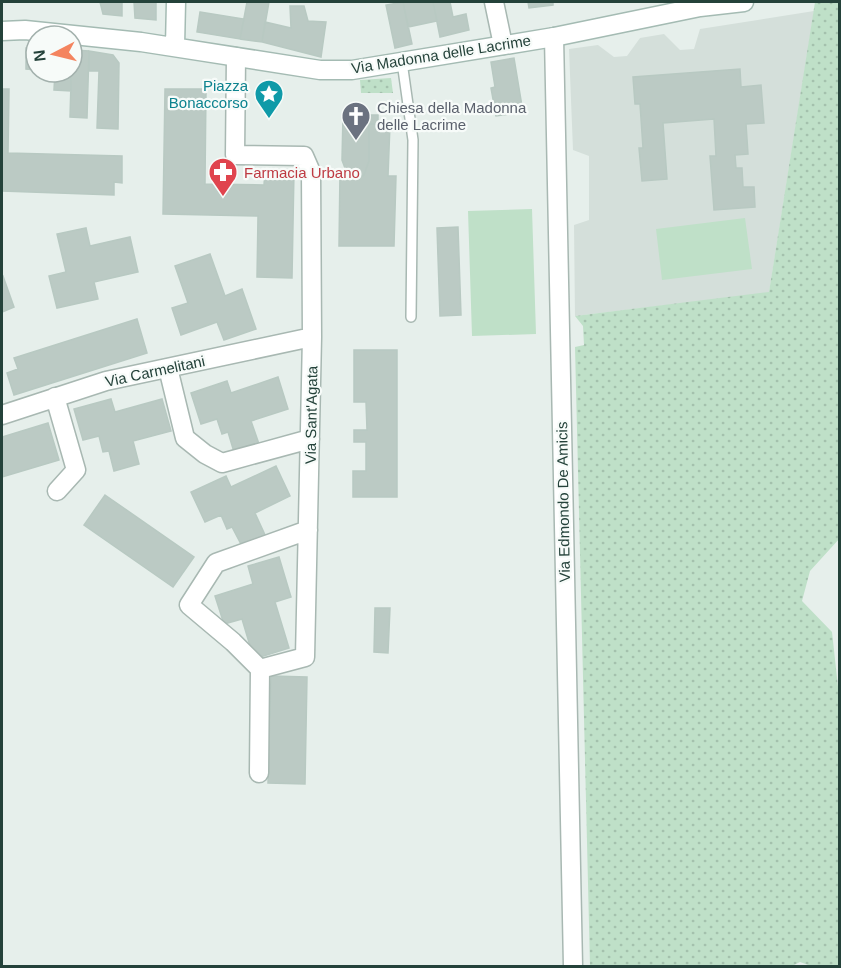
<svg xmlns="http://www.w3.org/2000/svg" width="841" height="968" font-family="Helvetica,sans-serif">
  <defs>
    <pattern id="green-dots" width="8" height="8" patternUnits="userSpaceOnUse" patternTransform="scale(1.5)"><rect width="8" height="8" fill="#bfe0c8"/><path d="M2 2h.1M6 6h.1" fill="none" stroke="#a4c1ad" stroke-width="1.8" stroke-linecap="round"/></pattern>
  </defs>
  <rect width="100%" height="100%" fill="#e6efeb"/>
  <path fill="#d4dfda" d="M814,11L769,293L575,316L574,225L589,220V156L573,150L569,49L598,45L614,57L627,56L640,38L664,34L680,50L694,49L700,29Z"/>
  <path fill="url(#green-dots)" d="M815,2H840V538L810,571L802,601L832,632L840,705L839,966H811L800,962L792,966H590L575,347L584,345L583,326L575,316L769,292Z
    M391,78L393,93H361L360,80Z"/>
  <path fill="#bfe0c8" d="M532,209L536,334L472,336L468,211Z
    M745,218L752,269L662,280L656,229Z"/>
  <path fill="#bbcac4" stroke="#b8c9c2" stroke-width="1.5" d="M100,2H122V16L103,14Z
    M134,2H163H156V20L135,18Z
    M247,2H269L262,42L240,39Z
    M396,2H433L437,21L408,27L403,2L396,3Z
    M403,2L412,44L395,48L386,5Z
    M433,2H450L453,17L466,14L469,30L440,37Z
    M528,2H553V5L529,8Z
    M290,6H304L308,21L326,22L321,57L262,42L265,22L291,28Z
    M200,12L244,19L240,39L197,32Z
    M26,48L36,49V70L26,69Z
    M72,50L89,51L87,118L70,117Z
    M89,51L113,55L119,63L118,129L97,128L99,71H89Z
    M514,58L523,112L496,116L491,88L495,87L491,62Z
    M740,69L741,87L761,85L764,123L746,124L748,154L735,155L736,168H742L743,187H754L755,207L714,210L710,156H716L714,119L663,123L667,179L642,181L639,148H643L640,104H635L633,77Z
    M55,72H71V91L54,90Z
    M2,89H9L8,153L122,156V183L114,182V195L2,191Z
    M165,89H206L205,184L264,185L265,170L294,171L292,278L257,277L258,216L163,214Z
    M343,115H378V124H369V161L364,175L359,178L348,176L342,160Z
    M369,124H390L388,176H396L394,246H339L340,172H346L348,176L354,178H359L364,175L369,161Z
    M458,227L461,315L440,316L437,228Z
    M86,228L90,246L130,237L138,272L94,282L98,299L57,308L49,276L66,272L57,234Z
    M210,254L225,296L242,289L256,329L224,340L217,322L181,335L172,308L188,303L175,266Z
    M3,276L14,307L2,312V277Z
    M137,319L147,353L14,395L7,373L18,369L14,358Z
    M354,350H397V497H353V471H366V442H354V430H367L366,402H354Z
    M278,377L288,409L251,421L259,444L234,452L228,432L222,434L217,419L201,424L191,393L227,381L231,393Z
    M111,399L115,412L162,399L171,431L133,441L139,464L114,471L109,451L103,452L99,436L83,440L74,409Z
    M48,423L59,460L2,477V437Z
    M276,466L290,496L255,513L265,535L242,546L232,527L227,529L221,515L205,522L191,492L226,476L231,487Z
    M105,495L194,557L173,587L84,525Z
    M279,557L291,597L275,602L289,648L254,659L242,619L224,624L215,596L253,584L248,566Z
    M375,608H390L388,653L374,652Z
    M271,676L307,677L305,784L268,783Z"/>
  <g fill="none" stroke-linecap="round" stroke-linejoin="round">
    <g stroke="#a8b8b2" stroke-width="12">
      <path id="lane" d="M402,62L413,140L411,317"/>
    </g>
    <g stroke="#a8b8b2" stroke-width="21">
      <path id="street" d="M494,2L503,45
        M554,37L573,966
        M236,57L235,155L304,156L311,172L312,337L305,657L260,669L259,773
        M168,368L185,438L205,454L222,463L310,439
        M55,397L76,470L57,491
        M2,415L106,381L312,337
        M260,669L233,642L189,605L216,563L308,530"/>
    </g>
    <g stroke="#a4bbb3" stroke-width="21">
      <path id="secondary" d="M2,31L25,30L141,42L320,70H352L554,37L700,7L744,2
        M175,46L176,2"/>
    </g>
    <use href="#lane" stroke="#fff" stroke-width="9"/>
    <use href="#street" stroke="#fff" stroke-width="18"/>
    <use href="#secondary" stroke="#fff" stroke-width="18"/>
  </g>
  <defs>
    <g id="sight-pin" transform="scale(1.5)"><path d="M0 17L-7.5 6A9.5 9.5 0 1 1 7.5 6Z" fill="#0f9aa8" stroke="#f7fbf9"/><path d="M0-6L1.8-2.2L6-1.7L2.9 1.2L3.7 5.4L0 3.3L-3.7 5.4L-2.9 1.2L-6-1.7L-1.8-2.2Z" fill="#fff"/></g>
    <g id="church-pin" transform="scale(1.5)"><path d="M0 17L-7.5 6A9.5 9.5 0 1 1 7.5 6Z" fill="#6b7280" stroke="#f7fbf9"/><path d="M-1.2-6h2.4v3.5h3.3v2.4h-3.3V6h-2.4V-.1h-3.3v-2.4h3.3Z" fill="#fff"/></g>
    <g id="pharmacy-pin" transform="scale(1.5)"><path d="M0 17L-7.5 6A9.5 9.5 0 1 1 7.5 6Z" fill="#e0444e" stroke="#f7fbf9"/><path d="M-2-6h4v4h4v4h-4v4h-4v-4h-4v-4h4Z" fill="#fff"/></g>
  </defs>
  <g fill-rule="evenodd">
    <use href="#sight-pin" x="269" y="94"/>
    <use href="#church-pin" x="356" y="116"/>
    <use href="#pharmacy-pin" x="223" y="172"/>
  </g>
  <g text-anchor="middle" dominant-baseline="central" stroke-width="4.5" stroke-linejoin="round" paint-order="stroke">
    <g font-size="15" fill="#24423a" stroke="#f7fbf9">
      <text transform="translate(441 54) rotate(-9)">Via Madonna delle Lacrime</text>
      <text transform="translate(155 371) rotate(-12)">Via Carmelitani</text>
      <text transform="translate(311 415) rotate(-89)">Via Sant'Agata</text>
      <text transform="translate(563 502) rotate(-91)">Via Edmondo De Amicis</text>
    </g>
    <g font-size="15" fill="#0d838f" stroke="#f7fbf9" text-anchor="end">
      <text x="248" y="85">Piazza<tspan x="248" dy="17">Bonaccorso</tspan></text>
    </g>
    <g font-size="15" fill="#5b616d" stroke="#f7fbf9" text-anchor="start">
      <text x="377" y="107">Chiesa della Madonna<tspan x="377" dy="17">delle Lacrime</tspan></text>
    </g>
    <g font-size="15" fill="#be3a42" stroke="#f7fbf9" text-anchor="start">
      <text x="244" y="172">Farmacia Urbano</text>
    </g>
  </g>
  <rect width="841" height="968" fill="none" stroke="#24423a" stroke-width="6"/>
  <g transform="translate(54 54) rotate(263)"><circle r="28" fill="#f7fbf9" stroke="#a3b1ad" stroke-width="1.5"/>
  <path d="M0-4.5L10 22L0 15L-10 22Z" fill="#f4845f"/>
  <text y="-9" font-size="16" font-weight="bold" text-anchor="middle" fill="#24423a">N</text>
  </g>
</svg>
